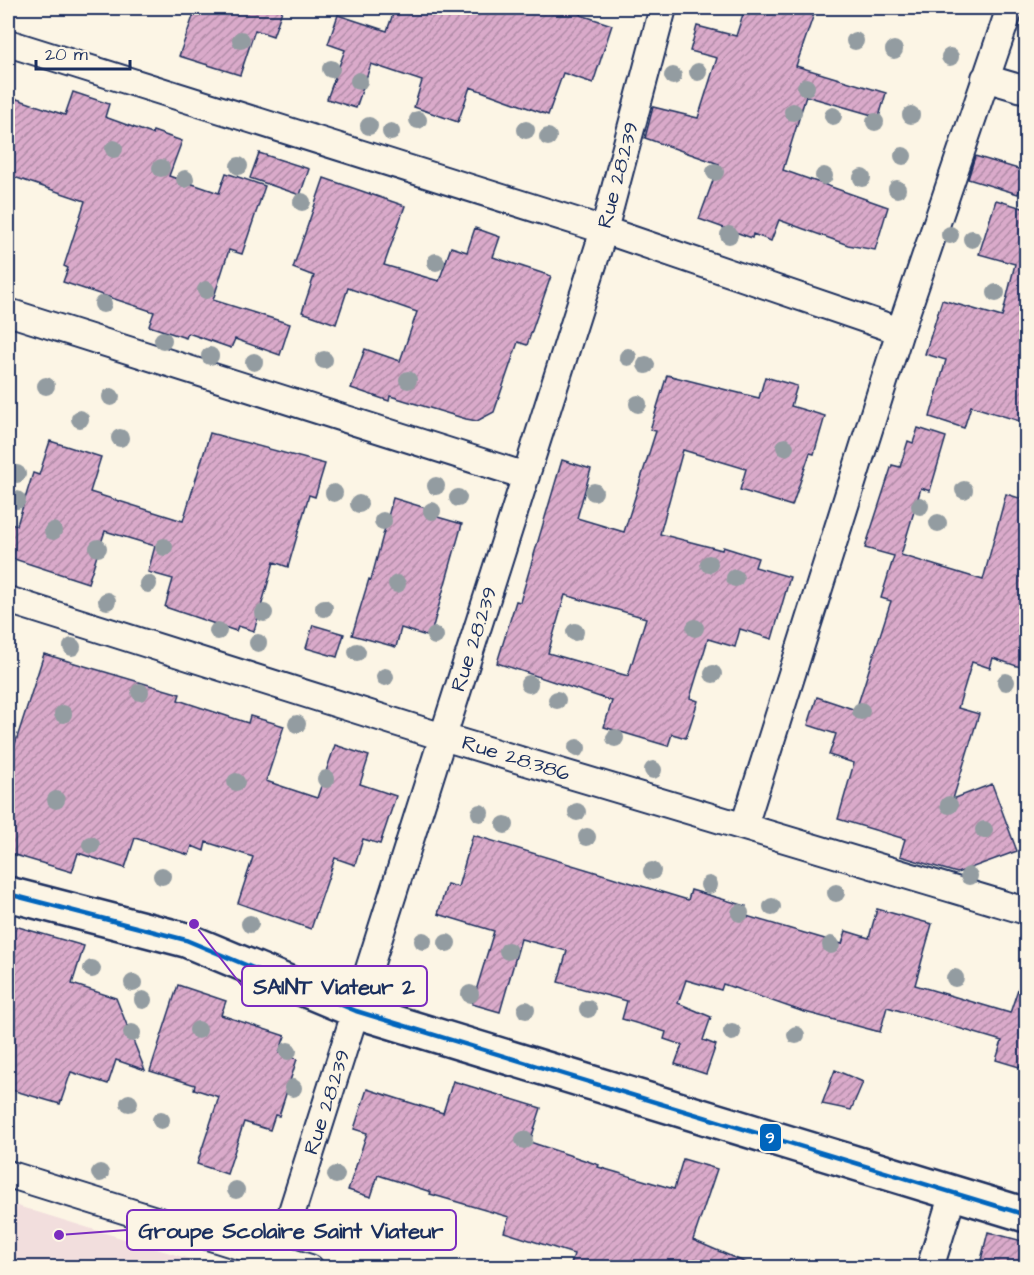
<svg xmlns="http://www.w3.org/2000/svg" width="1034" height="1275" font-family="'Architects Daughter',sans-serif">
  <defs>
    <pattern id="building-hatch" width="6" height="6" patternUnits="userSpaceOnUse" patternTransform="scale(1.5)"><rect width="6" height="6" fill="#daaaca"/><path d="M-1 1l2-2M0 6l6-6M5 7l2-2" fill="none" stroke="#b08ba7"/></pattern>
  </defs>
  <rect width="100%" height="100%" fill="#fcf5e5"/>
  <filter id="ink" filterUnits="userSpaceOnUse"><feTurbulence type="fractalNoise" baseFrequency=".0167" numOctaves="2"/><feDisplacementMap in="SourceGraphic" scale="12" xChannelSelector="R" yChannelSelector="G"/><feConvolveMatrix kernelMatrix="1 2 1 2 8 2 1 2 1" color-interpolation-filters="sRGB"/></filter>
  <g filter="url(#ink)">
    <path fill="#f2dedd" d="M8,1203L212,1266V1267H8Z"/>
    <path fill="url(#building-hatch)" stroke="#1b2f5e" stroke-width="1.5" fill-rule="evenodd" d="M196,8H283L273,36L255,30L240,75L179,56Z
      M395,8H584L581,15L612,25L593,83L563,73L548,115L470,87L458,122L414,107L422,81L371,64L356,108L327,99L345,50L328,44L338,15L387,31Z
      M745,8H816L796,66L886,93L879,117L806,96L783,170L888,207L875,250L848,245L779,220L771,241L753,234L752,238L699,219L719,164L645,138L653,107L698,118L717,58L690,51L697,26L736,36Z
      M73,92L109,104L105,117L152,134L153,131L182,141L169,176L219,193L226,173L265,186L242,254L229,250L213,300L290,324L280,355L235,339L231,348L188,333L186,338L149,326L154,312L63,282L68,268L64,266L85,201L8,175V96L65,115Z
      M259,153L309,169L300,195L250,178Z
      M975,156L1025,171L1018,194L968,179Z
      M324,178L405,206L384,265L439,281L451,247L467,252L475,228L500,237L493,257L551,276L527,345L518,342L494,412L477,421L466,419L390,396L389,401L351,388L365,349L400,361L417,312L348,288L336,324L302,312L314,276L293,268Z
      M996,200L1026,209V423L971,406L964,428L930,417L946,360L925,354L942,300L1002,317L1015,264L979,254Z
      M667,375L759,398L765,377L797,386L791,406L825,416L814,454L810,453L792,506L740,490L746,469L683,450L660,534L722,550L723,547L758,558L755,567L790,577L772,639L740,629L735,647L708,639L690,698L698,701L686,738L672,734L668,746L604,727L612,701L497,663L516,601L520,602L562,460L591,469L577,518L624,532L656,431L650,430ZM565,595L646,618L628,676L548,653Z
      M918,428L946,437L930,491L921,488L901,555L983,580L1006,494L1026,500V669L993,658L990,668L972,662L958,708L979,714L953,799L992,784L1017,851L957,873L900,856L905,839L838,819L854,763L829,755L836,734L808,725L817,697L856,710L891,601L881,598L894,556L865,548L892,465L900,467L908,441L913,443Z
      M210,433L325,464L315,497L309,495L288,567L274,562L254,631L238,626L236,631L165,607L173,579L148,572L155,546L105,531L88,583L8,557V522L17,525L33,473L39,475L50,441L101,457L90,492L183,521Z
      M393,498L429,509L427,514L462,524L430,637L401,628L396,647L352,635L369,579L371,580Z
      M313,625L344,634L337,657L306,648Z
      M44,654L180,694L178,700L248,723L250,716L284,726L266,781L317,798L335,745L369,756L360,784L396,796L380,844L363,839L355,865L335,858L311,929L238,903L253,857L206,842L204,851L192,846L189,855L135,838L125,868L78,853L72,872L8,853V741L15,744Z
      M473,835L688,900L691,890L746,906L743,915L842,944L846,931L869,938L877,909L932,924L915,985L1010,1013L1021,980L1026,981V1069L996,1060L1002,1041L887,1007L880,1032L801,1011L723,984L721,990L686,980L678,1003L711,1017L703,1040L716,1045L706,1074L675,1064L682,1045L664,1039L666,1032L622,1019L627,1001L558,982L567,951L521,939L500,1012L472,1004L494,931L438,914L447,884L458,887Z
      M8,924L84,946L72,984L116,998L145,1070L116,1060L108,1084L71,1072L60,1104L8,1089Z
      M178,985L226,1001L221,1015L285,1036L279,1053L297,1059L279,1116L275,1115L270,1130L244,1122L227,1174L197,1164L219,1097L194,1089L195,1085L150,1071Z
      M835,1070L863,1082L851,1110L822,1104Z
      M453,1081L541,1108L530,1142L599,1165L598,1167L674,1189L683,1159L717,1169L693,1240L758,1268H570L574,1254L504,1232L509,1217L430,1194L431,1192L378,1175L371,1197L348,1190L367,1133L354,1129L367,1089L443,1113Z
      M988,1232L1026,1242V1268H979Z"/>
    <g fill="none" stroke-linecap="round" stroke-linejoin="round">
      <g stroke="#1b2f5e" stroke-width="30">
        <path id="street" d="M8,43L604,230L900,331
          M985,78L1026,90
          M8,312L526,476
          M8,600L443,737L1026,911
          M744,826L900,331L1010,8
          M8,1174L310,1268
          M274,1268L604,230L663,8
          M930,1268L953,1193"/>
      </g>
      <g stroke="#1b2f5e" stroke-width="38">
        <path id="secondary" d="M8,894L186,940L356,1011L1026,1215"/>
      </g>
      <use href="#street" stroke="#fcf5e5" stroke-width="26"/>
      <use href="#secondary" stroke="#fcf5e5" stroke-width="33"/>
      <g stroke="#fcf5e5" stroke-width="9">
        <path id="bus-1" d="M8,894L186,940L356,1011L1026,1215"/>
      </g>
      <use href="#bus-1" stroke="#0065bd" stroke-width="4.5"/>
    </g>
    <g fill="#939ca1">
      <circle cx="241" cy="40" r="9"/>
      <circle cx="855" cy="41" r="9"/>
      <circle cx="894" cy="50" r="9"/>
      <circle cx="950" cy="57" r="9"/>
      <circle cx="331" cy="69" r="9"/>
      <circle cx="698" cy="72" r="9"/>
      <circle cx="673" cy="76" r="9"/>
      <circle cx="359" cy="81" r="9"/>
      <circle cx="806" cy="87" r="9"/>
      <circle cx="793" cy="112" r="9"/>
      <circle cx="911" cy="115" r="9"/>
      <circle cx="833" cy="116" r="9"/>
      <circle cx="418" cy="120" r="9"/>
      <circle cx="875" cy="122" r="9"/>
      <circle cx="369" cy="126" r="9"/>
      <circle cx="526" cy="130" r="9"/>
      <circle cx="391" cy="132" r="9"/>
      <circle cx="548" cy="137" r="9"/>
      <circle cx="114" cy="149" r="9"/>
      <circle cx="903" cy="156" r="9"/>
      <circle cx="239" cy="166" r="9"/>
      <circle cx="161" cy="168" r="9"/>
      <circle cx="715" cy="172" r="9"/>
      <circle cx="824" cy="176" r="9"/>
      <circle cx="862" cy="178" r="9"/>
      <circle cx="185" cy="179" r="9"/>
      <circle cx="897" cy="189" r="9"/>
      <circle cx="302" cy="202" r="9"/>
      <circle cx="729" cy="235" r="9"/>
      <circle cx="950" cy="235" r="9"/>
      <circle cx="972" cy="239" r="9"/>
      <circle cx="436" cy="262" r="9"/>
      <circle cx="206" cy="290" r="9"/>
      <circle cx="996" cy="293" r="9"/>
      <circle cx="103" cy="304" r="9"/>
      <circle cx="163" cy="340" r="9"/>
      <circle cx="210" cy="356" r="9"/>
      <circle cx="628" cy="357" r="9"/>
      <circle cx="324" cy="360" r="9"/>
      <circle cx="254" cy="362" r="9"/>
      <circle cx="646" cy="365" r="9"/>
      <circle cx="408" cy="380" r="9"/>
      <circle cx="46" cy="386" r="9"/>
      <circle cx="111" cy="397" r="9"/>
      <circle cx="638" cy="404" r="9"/>
      <circle cx="80" cy="419" r="9"/>
      <circle cx="120" cy="438" r="9"/>
      <circle cx="785" cy="447" r="9"/>
      <circle cx="17" cy="474" r="9"/>
      <circle cx="436" cy="486" r="9"/>
      <circle cx="964" cy="490" r="9"/>
      <circle cx="594" cy="492" r="9"/>
      <circle cx="334" cy="493" r="9"/>
      <circle cx="458" cy="498" r="9"/>
      <circle cx="17" cy="500" r="9"/>
      <circle cx="359" cy="504" r="9"/>
      <circle cx="920" cy="506" r="9"/>
      <circle cx="432" cy="511" r="9"/>
      <circle cx="383" cy="521" r="9"/>
      <circle cx="938" cy="523" r="9"/>
      <circle cx="53" cy="531" r="9"/>
      <circle cx="164" cy="547" r="9"/>
      <circle cx="98" cy="548" r="9"/>
      <circle cx="709" cy="564" r="9"/>
      <circle cx="735" cy="578" r="9"/>
      <circle cx="148" cy="584" r="9"/>
      <circle cx="397" cy="584" r="9"/>
      <circle cx="107" cy="601" r="9"/>
      <circle cx="324" cy="608" r="9"/>
      <circle cx="264" cy="613" r="9"/>
      <circle cx="695" cy="628" r="9"/>
      <circle cx="218" cy="631" r="9"/>
      <circle cx="575" cy="632" r="9"/>
      <circle cx="435" cy="636" r="9"/>
      <circle cx="258" cy="643" r="9"/>
      <circle cx="72" cy="647" r="9"/>
      <circle cx="357" cy="652" r="9"/>
      <circle cx="713" cy="674" r="9"/>
      <circle cx="385" cy="677" r="9"/>
      <circle cx="1006" cy="682" r="9"/>
      <circle cx="529" cy="684" r="9"/>
      <circle cx="140" cy="692" r="9"/>
      <circle cx="557" cy="700" r="9"/>
      <circle cx="861" cy="711" r="9"/>
      <circle cx="63" cy="714" r="9"/>
      <circle cx="297" cy="724" r="9"/>
      <circle cx="615" cy="738" r="9"/>
      <circle cx="577" cy="748" r="9"/>
      <circle cx="653" cy="770" r="9"/>
      <circle cx="326" cy="779" r="9"/>
      <circle cx="236" cy="782" r="9"/>
      <circle cx="56" cy="800" r="9"/>
      <circle cx="949" cy="805" r="9"/>
      <circle cx="577" cy="812" r="9"/>
      <circle cx="480" cy="813" r="9"/>
      <circle cx="505" cy="825" r="9"/>
      <circle cx="984" cy="830" r="9"/>
      <circle cx="587" cy="837" r="9"/>
      <circle cx="91" cy="845" r="9"/>
      <circle cx="652" cy="871" r="9"/>
      <circle cx="162" cy="876" r="9"/>
      <circle cx="969" cy="876" r="9"/>
      <circle cx="709" cy="885" r="9"/>
      <circle cx="836" cy="893" r="9"/>
      <circle cx="772" cy="907" r="9"/>
      <circle cx="740" cy="913" r="9"/>
      <circle cx="250" cy="924" r="9"/>
      <circle cx="423" cy="941" r="9"/>
      <circle cx="447" cy="943" r="9"/>
      <circle cx="831" cy="945" r="9"/>
      <circle cx="508" cy="951" r="9"/>
      <circle cx="92" cy="969" r="9"/>
      <circle cx="955" cy="978" r="9"/>
      <circle cx="133" cy="983" r="9"/>
      <circle cx="470" cy="994" r="9"/>
      <circle cx="143" cy="1000" r="9"/>
      <circle cx="588" cy="1009" r="9"/>
      <circle cx="526" cy="1010" r="9"/>
      <circle cx="198" cy="1030" r="9"/>
      <circle cx="732" cy="1032" r="9"/>
      <circle cx="132" cy="1033" r="9"/>
      <circle cx="796" cy="1035" r="9"/>
      <circle cx="288" cy="1051" r="9"/>
      <circle cx="293" cy="1088" r="9"/>
      <circle cx="129" cy="1103" r="9"/>
      <circle cx="161" cy="1120" r="9"/>
      <circle cx="524" cy="1140" r="9"/>
      <circle cx="100" cy="1173" r="9"/>
      <circle cx="336" cy="1175" r="9"/>
      <circle cx="236" cy="1190" r="9"/>
    </g>
  </g>
  <g text-anchor="middle" dominant-baseline="central" stroke-width="5" stroke-linejoin="round" paint-order="stroke">
    <g font-size="21" fill="#1b2f5e" stroke="#fcf5e5">
      <text transform="translate(618 175) rotate(-75)">Rue 28.239</text>
      <text transform="translate(474 639) rotate(-72)">Rue 28.239</text>
      <text transform="translate(516 758) rotate(17)">Rue 28.386</text>
      <text transform="translate(327 1102) rotate(-72)">Rue 28.239</text>
    </g>
  </g>
  <path fill="none" stroke="#7b2cbf" stroke-width="2" d="M194 924L242 986M59 1235L127 1230"/>
  <g fill="#7b2cbf" stroke="#fcf5e5" stroke-width="2">
    <circle cx="194" cy="924" r="6"/>
    <circle cx="59" cy="1235" r="6"/>
  </g>
  <g fill="#fcf5e5" stroke="#7b2cbf" stroke-width="2">
    <rect x="242" y="966" width="185" height="40" rx="6"/>
    <rect x="127" y="1210" width="329" height="40" rx="6"/>
  </g>
  <g font-size="22" text-anchor="middle" font-weight="bold" fill="#1b2f5e">
    <text x="334" y="994">SAINT Viateur 2</text>
    <text x="291" y="1238">Groupe Scolaire Saint Viateur</text>
  </g>
  <rect stroke="#fcf5e5" stroke-width="2" x="759" y="1123" width="23" height="29" rx="6" fill="#0065bd"/>
  <g font-size="16" text-anchor="middle" font-weight="bold" fill="#fff">
    <text x="770" y="1143">9</text>
  </g>
  <rect width="1034" height="1275" fill="none" stroke="#fcf5e5" stroke-width="30"/>
  <rect x="15" y="15" width="1004" height="1245" fill="none" stroke="#1b2f5e" stroke-width="2" filter="url(#ink)"/>
  <path d="M36 60v9h94v-9" fill="none" stroke="#1b2f5e" stroke-width="3"/>
  <text x="45" y="60" font-size="18" fill="#1b2f5e" stroke="#fcf5e5" stroke-width="4.5" paint-order="stroke">20 m</text>
</svg>
